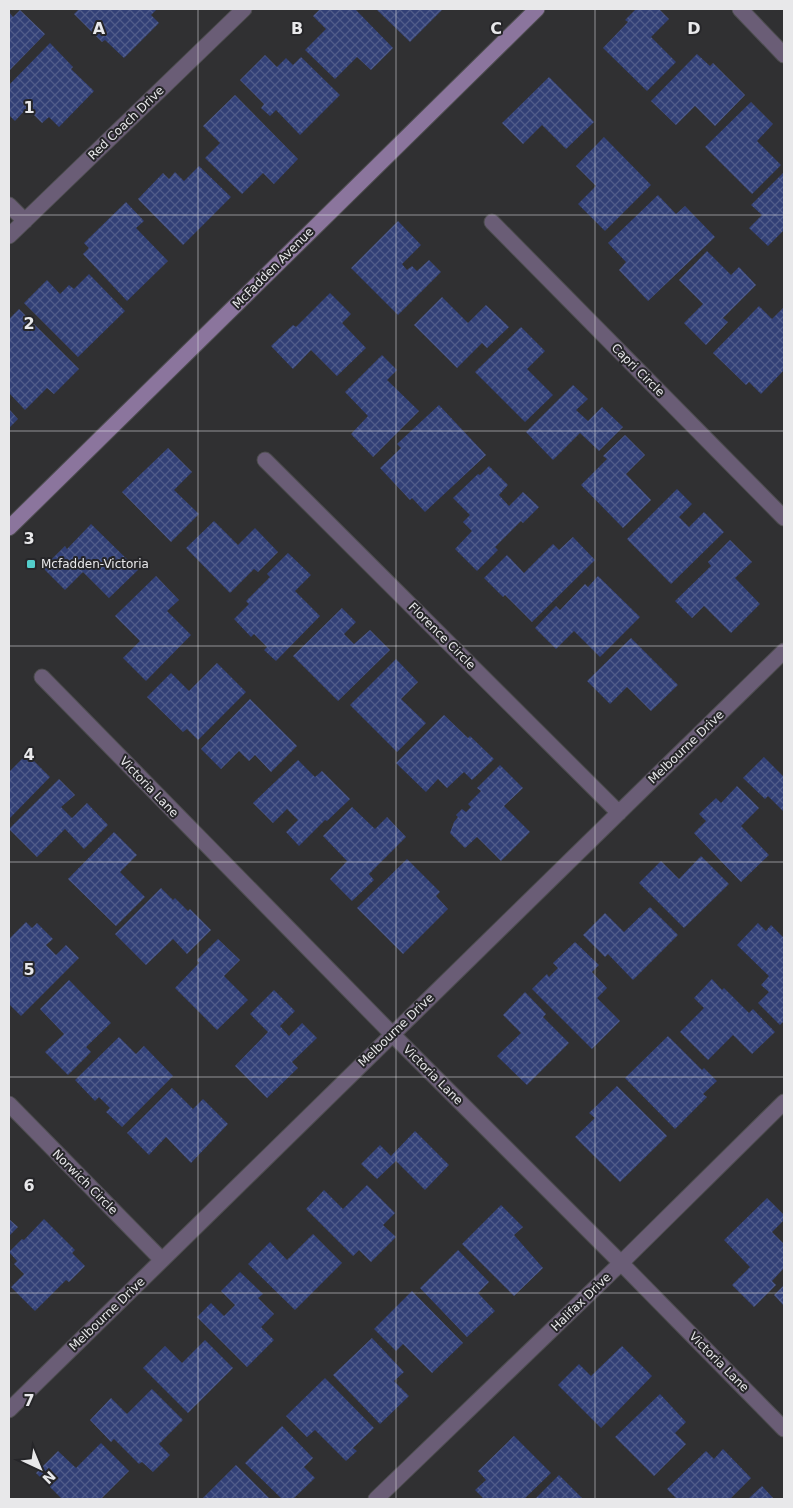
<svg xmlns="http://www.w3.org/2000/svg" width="793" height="1508" font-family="'DejaVu Sans',sans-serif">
  <defs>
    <pattern id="building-cross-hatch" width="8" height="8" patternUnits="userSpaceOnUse" patternTransform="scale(1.25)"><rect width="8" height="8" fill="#324076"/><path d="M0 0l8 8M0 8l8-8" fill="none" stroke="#505c8a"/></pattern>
  </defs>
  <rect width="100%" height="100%" fill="#303032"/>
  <path fill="url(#building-cross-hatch)" d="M79,9H157L151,15L159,23L124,58L105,40L102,42L74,14Z
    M320,9H355L393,48L371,70L357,57L335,79L305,50L326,29L313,16Z
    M376,9H443L410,42Z
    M636,9H659L669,19L651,37L676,62L647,91L603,48L628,22L625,20Z
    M20,10L45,34L9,71V12L13,17Z
    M50,43L73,67L71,69L94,91L59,127L49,117L42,123L27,108L15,121L9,115V85Z
    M697,54L710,66L713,63L745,95L715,126L695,106L676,125L651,101Z
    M265,55L277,67L286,58L293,65L301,57L340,95L300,135L276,110L270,116L261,108L264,104L240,80Z
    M549,77L594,122L566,149L542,125L523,144L502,123Z
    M235,95L298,159L274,184L263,173L242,194L205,158L220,143L203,126Z
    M751,102L773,124L757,141L781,165L752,194L705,147Z
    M604,137L651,185L605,231L578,204L596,186L576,166Z
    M199,166L231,197L183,245L138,199L163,173L169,179L175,172L184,181Z
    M784,172V230L768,246L749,228L762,215L751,205Z
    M658,195L676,214L685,206L715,237L648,301L619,270L626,262L608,243Z
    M126,202L144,221L136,228L168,261L127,301L83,254L89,248L84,243Z
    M398,221L421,245L402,264L407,270L412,266L417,271L429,260L441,272L398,315L351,268Z
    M707,251L731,275L739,267L756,285L723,318L728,322L706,345L684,323L703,304L679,280Z
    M89,274L125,311L78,357L24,303L47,280L60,294L69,285L74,289Z
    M330,293L351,314L342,323L366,348L337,376L311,350L293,369L271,346L293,325L296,327Z
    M442,297L468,323L486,305L509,327L487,348L482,343L457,368L414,325Z
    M759,306L772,319L783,308L784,309V370L761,394L749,382L746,385L713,353Z
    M19,309L79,369L54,394L47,388L25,410L9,393V319Z
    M521,327L545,351L527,369L553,395L525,422L475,372Z
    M382,355L397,370L387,380L419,411L373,457L351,434L368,416L345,392Z
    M573,385L588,399L576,410L588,421L602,407L623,427L599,451L580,433L553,460L526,432Z
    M439,405L486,455L425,512L412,498L410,500L380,468L401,448L397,444Z
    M9,409L18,419L9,428Z
    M625,435L645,455L626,474L651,500L623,528L581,485L607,459L603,456Z
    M168,448L192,472L174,490L199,514L171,542L122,492Z
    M489,466L508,485L499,495L509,506L523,492L539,507L523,523L521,521L495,547L498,550L477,571L455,549L472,531L463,522L470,515L453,498L478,474L480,475Z
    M677,489L692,504L679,517L689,527L704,512L724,532L671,584L627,539Z
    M214,521L238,545L255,528L278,552L258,572L254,569L230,593L186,548Z
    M91,524L138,570L109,598L83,572L65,590L43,568L65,546L67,549Z
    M573,537L595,560L532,622L505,595L503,597L484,578L507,555L524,573L553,544L559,550Z
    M730,540L752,562L735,578L760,604L731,633L704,606L692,618L675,601L711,566L708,562Z
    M288,553L311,575L295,591L320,616L276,661L264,650L267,647L254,634L251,637L234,619L249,604L246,601L270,577L267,574Z
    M156,576L179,600L167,611L191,635L146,681L123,658L140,641L115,616Z
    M598,576L640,617L600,657L574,631L556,649L535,628L556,606L560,610L585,584L588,587Z
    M342,608L356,622L344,634L354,644L370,630L390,650L338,701L293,656Z
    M631,638L678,685L651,711L627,687L610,704L587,681Z
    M396,659L418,682L401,699L426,723L397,752L350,705Z
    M217,663L246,692L198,740L187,729L183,732L147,697L171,673L189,691Z
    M250,699L297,746L271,772L255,755L249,761L239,751L221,769L201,749Z
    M444,715L468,738L470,736L494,759L472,780L464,772L447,788L438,779L426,792L396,763Z
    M27,754L50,777L9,819V772Z
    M764,757L783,776L784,775V812L768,796L765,799L743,778Z
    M298,760L315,777L322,771L350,799L327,821L325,820L299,846L286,832L298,820L287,809L273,823L253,803Z
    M500,765L523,788L504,806L530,832L501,861L477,837L465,848L450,833L454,822L458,817L456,815L462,809L466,812L471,807L468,804L481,791L477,788Z
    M59,779L75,795L61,807L72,818L87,803L108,825L84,849L65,829L37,857L9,829Z
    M737,786L759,808L741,826L769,855L741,882L694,833L706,821L699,814L716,798L721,803Z
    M352,807L375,829L387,817L406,837L369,874L374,880L352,901L330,879L347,861L323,836Z
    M114,832L137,855L120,872L145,897L116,926L68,879Z
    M701,856L729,884L684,928L639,883L661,861L679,879Z
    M407,859L440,892L436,896L448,909L403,954L357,908Z
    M161,888L173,900L175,898L188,911L190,909L211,930L187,954L173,939L146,965L115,934Z
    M650,907L678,935L633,980L608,954L605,957L583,935L605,913L624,932Z
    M26,922L32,928L37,923L53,939L46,945L56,955L66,945L79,958L21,1016L9,1004V939Z
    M758,923L766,931L771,925L784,938V1021L780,1025L758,1003L769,992L761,985L769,976L737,945Z
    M218,939L240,960L224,976L248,1000L217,1030L175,988L199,963L197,960Z
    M575,942L599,965L592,972L607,988L597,998L620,1021L592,1049L532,989L547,974L549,977L558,968L553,963Z
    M712,979L722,990L724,988L749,1013L753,1009L775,1032L752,1054L733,1035L708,1060L680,1032L704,1008L694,998Z
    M69,980L111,1023L86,1047L91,1052L68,1075L45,1052L64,1034L40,1009Z
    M274,990L295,1011L280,1026L289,1036L302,1023L317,1038L292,1062L298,1068L267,1098L235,1066L268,1032L250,1014Z
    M525,992L546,1014L543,1017L569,1043L527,1085L497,1056L521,1033L503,1015Z
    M668,1036L702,1070L704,1068L717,1081L703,1094L707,1097L675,1129L625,1078Z
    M119,1037L136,1054L144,1046L173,1076L122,1127L106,1112L110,1108L99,1097L95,1101L75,1080Z
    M617,1086L667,1136L620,1182L575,1137L595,1118L589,1113Z
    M172,1088L193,1109L203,1099L228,1124L191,1163L166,1137L149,1155L127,1133Z
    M415,1131L449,1165L425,1190L396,1161L377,1179L361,1164L380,1145L391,1156Z
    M367,1185L395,1213L383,1225L396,1237L371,1262L359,1250L353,1256L306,1209L324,1190L343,1209Z
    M767,1198L784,1215V1220L772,1232L784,1244V1268L772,1281L776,1285L754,1307L732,1285L750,1267L724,1240Z
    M501,1205L523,1227L514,1235L543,1268L514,1296L462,1244Z
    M9,1219L18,1227L9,1236Z
    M44,1219L75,1250L72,1253L85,1266L69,1282L66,1280L35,1311L11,1287L24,1274L14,1264L17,1261L9,1252L22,1239L24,1240Z
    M313,1234L342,1263L295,1310L248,1264L270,1242L287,1260Z
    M458,1250L489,1282L478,1293L495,1311L467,1337L420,1288Z
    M240,1272L263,1294L258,1298L274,1314L261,1327L274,1340L247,1367L197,1317L211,1303L224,1316L235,1305L221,1291Z
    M784,1285V1306L774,1295Z
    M412,1291L463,1343L432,1373L403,1344L396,1351L374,1329Z
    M372,1338L404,1372L394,1381L409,1396L380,1424L333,1375Z
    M205,1340L233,1368L188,1413L143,1368L165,1346L182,1363Z
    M622,1346L652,1376L601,1428L558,1385L579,1364L591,1376Z
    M325,1378L374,1428L353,1448L357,1451L346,1461L315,1430L307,1437L286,1416Z
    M152,1389L183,1420L159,1444L170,1455L153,1472L142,1462L139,1464L114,1439L111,1442L90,1420L111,1398L127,1414Z
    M660,1394L686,1422L675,1433L686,1444L654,1476L615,1437Z
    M282,1426L313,1458L304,1467L315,1478L293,1499H282L245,1463Z
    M514,1436L551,1473L524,1499H484L475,1490L486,1480L478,1471Z
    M101,1443L129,1471L101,1499H62L36,1473L58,1451L76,1468Z
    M723,1449L751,1478L730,1499H677L667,1489L706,1451L714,1459Z
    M236,1465L270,1499H202Z
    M559,1475L583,1499H535Z
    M762,1486L774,1499H748Z"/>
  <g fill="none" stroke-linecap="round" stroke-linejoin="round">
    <g stroke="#4d4d4f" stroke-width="17">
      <path id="street" d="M740,9L784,55
        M9,205L25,221
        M492,222L784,518
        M9,236L244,9
        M265,460L619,813
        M42,677L392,1034L621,1263L784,1429
        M9,1104L162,1260
        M9,1410L784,651
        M376,1499L621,1263L784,1102"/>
    </g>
    <g stroke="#4d4d4f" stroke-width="17">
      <path id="secondary" d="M9,528L537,9"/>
    </g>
    <use href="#street" stroke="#6a5d76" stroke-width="15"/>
    <use href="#secondary" stroke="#8b759d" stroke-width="15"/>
  </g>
  <path fill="none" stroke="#e8e8ea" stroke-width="1" stroke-opacity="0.55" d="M198,9V1499M396,9V1499M595,9V1499M9,215H784M9,431H784M9,646H784M9,862H784M9,1077H784M9,1293H784"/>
  <rect fill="#53cdcb" stroke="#262629" stroke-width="2" x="26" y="559" width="10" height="10" rx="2.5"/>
  <g text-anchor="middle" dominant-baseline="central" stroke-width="4" stroke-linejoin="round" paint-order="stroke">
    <g font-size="12" fill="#e8e8ea" stroke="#262629">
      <text transform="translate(126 123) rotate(-44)">Red Coach Drive</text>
      <text transform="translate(273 268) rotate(-45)">McFadden Avenue</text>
      <text transform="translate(638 370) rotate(45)">Capri Circle</text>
      <text transform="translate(442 636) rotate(45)">Florence Circle</text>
      <text transform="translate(686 747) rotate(-44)">Melbourne Drive</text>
      <text transform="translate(149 787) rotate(46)">Victoria Lane</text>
      <text transform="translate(396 1030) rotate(-44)">Melbourne Drive</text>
      <text transform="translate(433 1075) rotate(45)">Victoria Lane</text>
      <text transform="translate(85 1182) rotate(45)">Norwich Circle</text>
      <text transform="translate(581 1302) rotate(-44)">Halifax Drive</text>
      <text transform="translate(107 1314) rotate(-44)">Melbourne Drive</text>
      <text transform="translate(719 1362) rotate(45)">Victoria Lane</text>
    </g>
    <g font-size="12" fill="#e8e8ea" stroke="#262629" text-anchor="start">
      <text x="41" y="564">Mcfadden-Victoria</text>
    </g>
  </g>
  <g font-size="16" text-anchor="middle" font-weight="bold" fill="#e8e8ea" stroke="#262629" stroke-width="4" stroke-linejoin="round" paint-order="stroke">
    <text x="99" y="34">A</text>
    <text x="297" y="34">B</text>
    <text x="496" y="34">C</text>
    <text x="694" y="34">D</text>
    <text x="29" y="113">1</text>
    <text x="29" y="329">2</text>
    <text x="29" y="544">3</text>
    <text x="29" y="760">4</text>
    <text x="29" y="975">5</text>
    <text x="29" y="1191">6</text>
    <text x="29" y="1406">7</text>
  </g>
  <rect width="793" height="1508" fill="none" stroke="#e8e8ea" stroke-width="20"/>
  <g transform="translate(40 1468) rotate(136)" stroke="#262629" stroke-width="4" paint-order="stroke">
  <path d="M0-4L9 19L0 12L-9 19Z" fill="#e8e8ea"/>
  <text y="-8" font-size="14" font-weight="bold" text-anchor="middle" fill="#e8e8ea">N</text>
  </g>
</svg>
